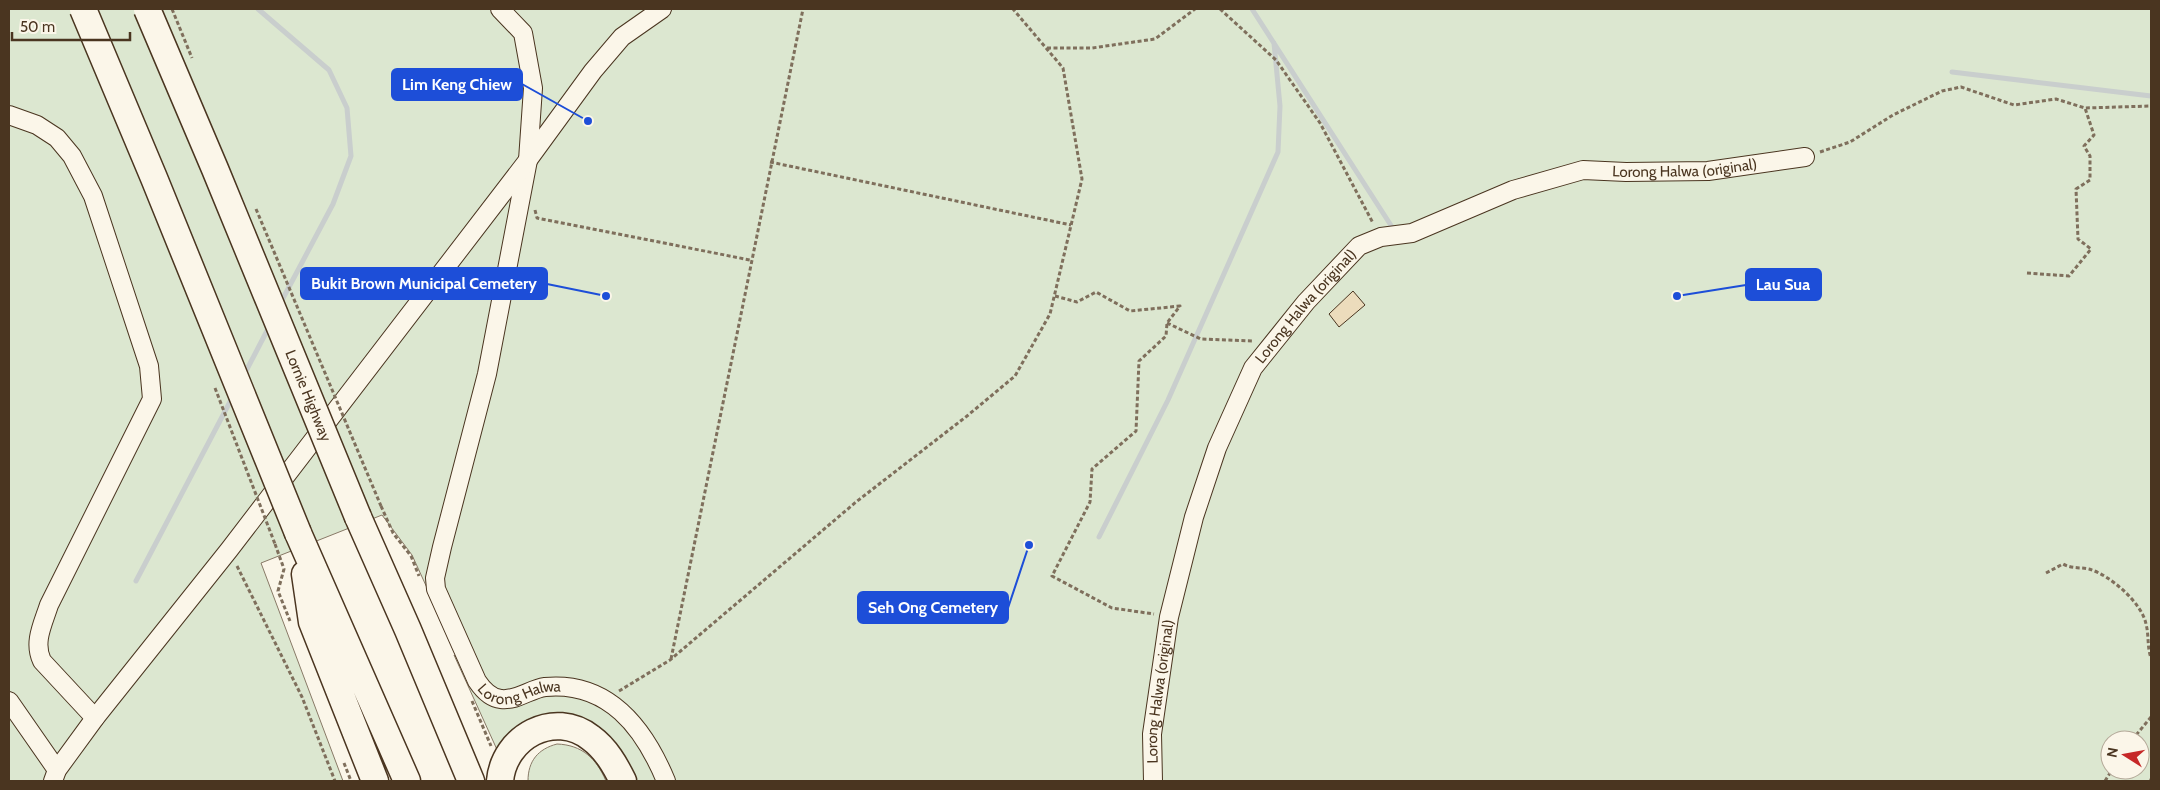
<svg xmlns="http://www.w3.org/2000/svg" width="2160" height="790" font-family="Cabin,sans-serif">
  <rect width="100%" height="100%" fill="#fbf6e9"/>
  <path fill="#dce7d0" stroke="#887966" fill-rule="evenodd" d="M9,9H2151V777L2149,781H671L591,686L506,692L470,682L412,555L382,515L261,563L343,781H9ZM2110,740H2140V770H2110Z
    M454,655L459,659L475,691L537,696L581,695L624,720L659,781H632L581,721L499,754Z
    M557,744C582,745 596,758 606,781H528C528,761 538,749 557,744Z"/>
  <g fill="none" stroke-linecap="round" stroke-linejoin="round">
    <path stroke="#c9cecd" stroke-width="5" d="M258,9L329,70L347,108L351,156L333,204L280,304
      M1252,9L1392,227
      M1952,72L2151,96
      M244,375L270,325
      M1099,537L1168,400L1278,152L1280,106L1274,43
      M136,581L233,396"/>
  </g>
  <path fill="#ecdcbc" stroke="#4a3520" d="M1353,291L1365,305L1339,327L1329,314Z"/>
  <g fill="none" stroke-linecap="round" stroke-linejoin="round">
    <g stroke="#4a3520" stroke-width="20">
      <g id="minor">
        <path id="s1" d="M500,9L523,33L533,88L528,160L487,374L442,547L435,578L436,589L477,681C483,690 490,698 501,699C517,701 530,689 545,687C609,681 644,728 666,781"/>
        <path d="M9,115L37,125L57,138L72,156L93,196L149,366L152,399L49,605C43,624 33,642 42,661L95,718"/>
        <path d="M9,701L57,770"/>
        <path d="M53,781L57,770L95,718L229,550L528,160L593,71L622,37L662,9"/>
        <path id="s2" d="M1153,781L1152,734L1169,617L1194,517L1217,448L1253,368L1306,302L1359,246L1381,237L1412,233L1513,190L1583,170L1626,172L1708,171L1805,157"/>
      </g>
    </g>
    <g stroke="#4a3520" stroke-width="29">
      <path id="highway" d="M358,517L408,630L471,781
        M298,533L407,781
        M305,574L312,622L375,781
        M500,781C504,737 554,709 591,738C606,749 615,765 623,781"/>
    </g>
    <path stroke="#7f6f5c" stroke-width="3" stroke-dasharray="4 2.5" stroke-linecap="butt" d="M1220,9L1276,60L1320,123L1373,223
      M1047,48H1092L1155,39L1195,9
      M1820,152L1850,142L1893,115L1942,91L1961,87L2014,105L2056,99L2085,108L2151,106
      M770,162L1071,225
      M535,210L537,218L750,260
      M2027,273L2069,276L2091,249L2078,239L2076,189L2090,180V156L2084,146L2094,135L2085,108
      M1055,296L1077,302L1096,292L1130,311L1180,306L1167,323L1166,336L1139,361L1136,431L1092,469L1090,502L1052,576L1112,608L1154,614
      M1167,323L1201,339L1254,341
      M381,506L393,533L411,556L419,576
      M275,544L284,569L278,591L290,621
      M237,566L302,697L335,781
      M2046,573L2063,564C2072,569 2080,567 2089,569C2110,575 2142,603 2146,624C2149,635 2147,647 2151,658
      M671,659L803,9
      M619,691L670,660L856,502L967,416L1015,376L1050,314L1082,179L1063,68L1013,9
      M472,701L491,746
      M2132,740L2151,717
      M344,763L351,781
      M2105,781L2112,770"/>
    <use href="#minor" stroke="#fbf6e9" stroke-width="18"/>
    <use href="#highway" stroke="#fbf6e9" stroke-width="26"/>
    <g stroke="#4a3520" stroke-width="29" stroke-linecap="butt">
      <g id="highway-bridge">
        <path d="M83,9L154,178L298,533"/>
        <path id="s3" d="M147,9L215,169L358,517"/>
      </g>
    </g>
    <path stroke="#7f6f5c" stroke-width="3" stroke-dasharray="4 2.5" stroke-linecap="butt" d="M172,9L192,58
      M256,209L381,506
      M215,388L275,544"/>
    <use href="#highway-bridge" stroke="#fbf6e9" stroke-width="26"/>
  </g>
  <g text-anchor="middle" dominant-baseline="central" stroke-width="4" stroke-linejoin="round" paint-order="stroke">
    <g font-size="15" fill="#4a3520" stroke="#fbf6e9">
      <text stroke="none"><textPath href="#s2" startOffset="930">Lorong Halwa (original)</textPath></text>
      <text stroke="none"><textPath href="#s2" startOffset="510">Lorong Halwa (original)</textPath></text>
      <text stroke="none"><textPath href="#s3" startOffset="419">Lornie Highway</textPath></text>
      <text stroke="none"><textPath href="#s1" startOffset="751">Lorong Halwa</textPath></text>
      <text stroke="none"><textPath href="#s2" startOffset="90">Lorong Halwa (original)</textPath></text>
    </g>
  </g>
  <path fill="none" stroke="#1d4ed8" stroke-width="2" d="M588 121L522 84M606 296L547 284M1677 296L1746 285M1029 545L1008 608"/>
  <g fill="#1d4ed8" stroke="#fbf6e9" stroke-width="2">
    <circle cx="588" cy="121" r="5"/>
    <circle cx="606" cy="296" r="5"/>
    <circle cx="1677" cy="296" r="5"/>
    <circle cx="1029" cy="545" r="5"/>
  </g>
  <g fill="#1d4ed8" stroke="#1d4ed8" stroke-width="2">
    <rect x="392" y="69" width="130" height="31" rx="5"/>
    <rect x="301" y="268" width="246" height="31" rx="5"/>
    <rect x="1746" y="269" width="75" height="31" rx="5"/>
    <rect x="858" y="592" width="150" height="31" rx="5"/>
  </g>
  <g font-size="16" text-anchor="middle" font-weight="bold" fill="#fff">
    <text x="457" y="90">Lim Keng Chiew</text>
    <text x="424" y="289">Bukit Brown Municipal Cemetery</text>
    <text x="1783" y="290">Lau Sua</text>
    <text x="933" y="613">Seh Ong Cemetery</text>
  </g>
  <rect width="2160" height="790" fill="none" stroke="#4a3520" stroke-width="20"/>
  <g transform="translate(2125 755) rotate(281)"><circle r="24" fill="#fbf6e9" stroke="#b4a999"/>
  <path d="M0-4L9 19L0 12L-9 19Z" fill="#c62828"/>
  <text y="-8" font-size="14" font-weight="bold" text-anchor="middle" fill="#4a3520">N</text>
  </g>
  <path d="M12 32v8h118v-8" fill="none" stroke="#4a3520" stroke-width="2.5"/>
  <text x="20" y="32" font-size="15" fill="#4a3520" stroke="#fbf6e9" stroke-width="4" paint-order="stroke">50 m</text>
</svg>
